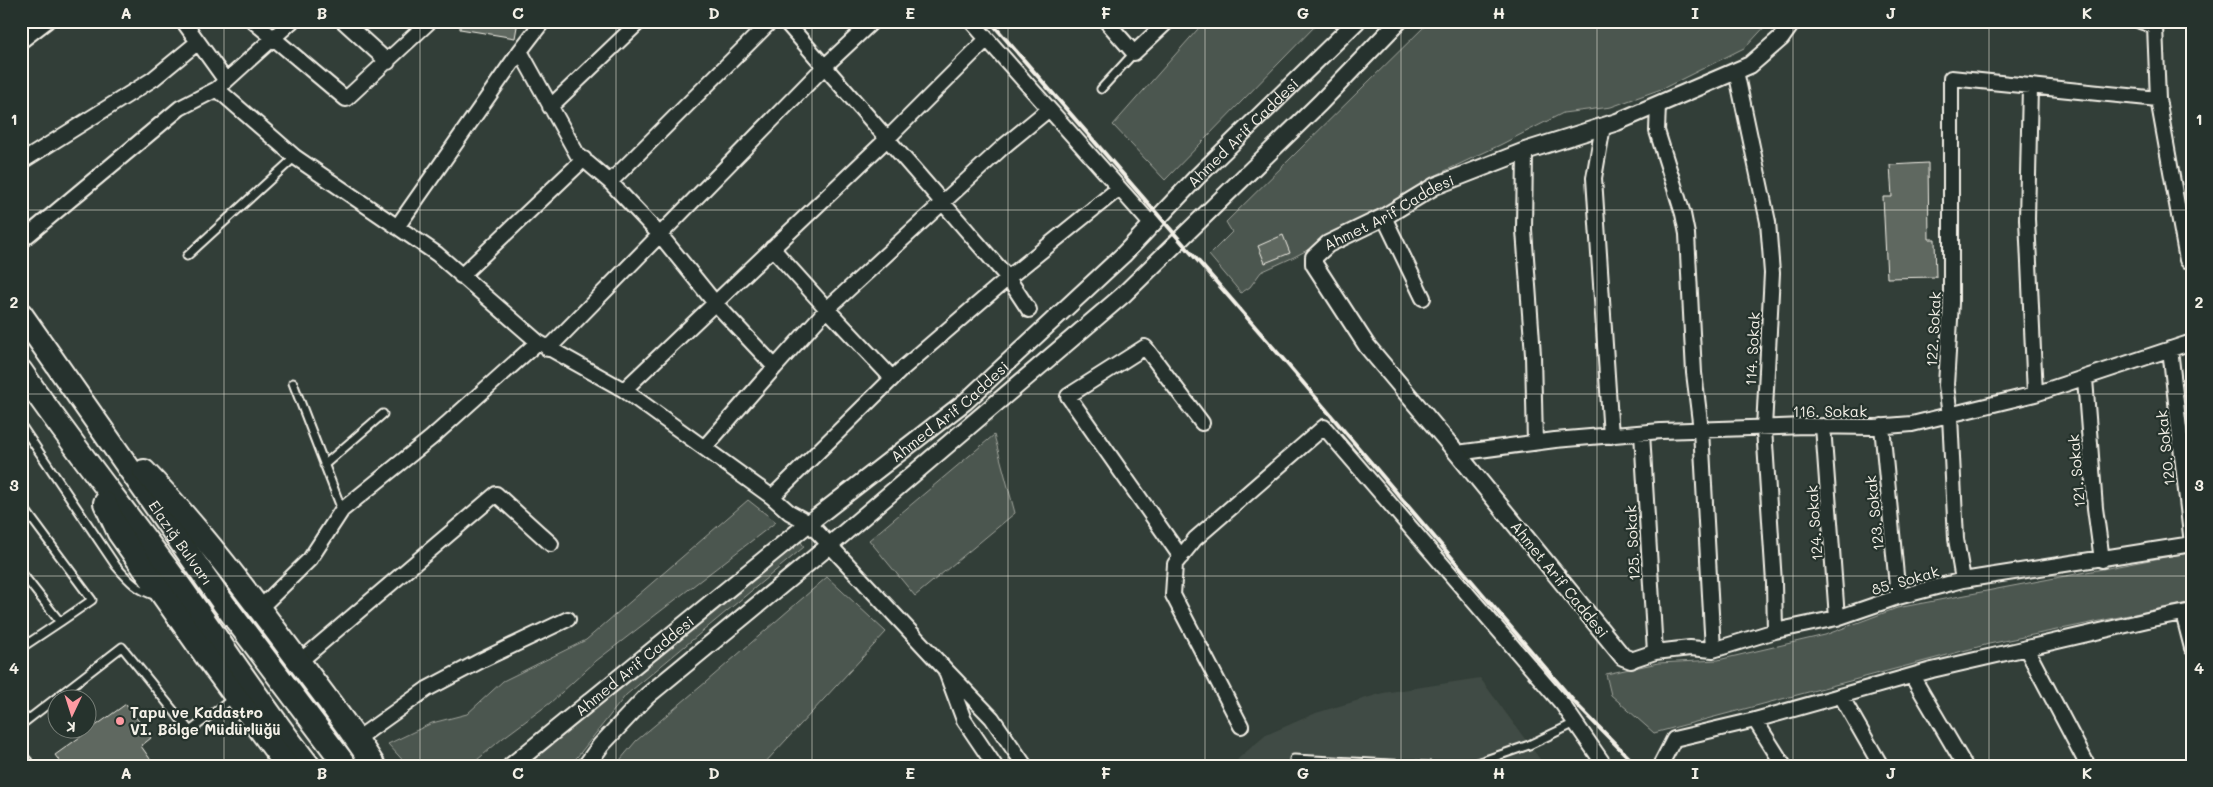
<svg xmlns="http://www.w3.org/2000/svg" width="2213" height="787" font-family="Mali,sans-serif">
  <rect width="100%" height="100%" fill="#323e38"/>
  <filter id="ink" filterUnits="userSpaceOnUse"><feTurbulence type="fractalNoise" baseFrequency=".02" numOctaves="2"/><feDisplacementMap in="SourceGraphic" scale="10" xChannelSelector="R" yChannelSelector="G"/><feConvolveMatrix kernelMatrix="1 2 1 2 8 2 1 2 1" color-interpolation-filters="sRGB"/></filter>
  <g filter="url(#ink)">
    <path fill="#404b44" d="M1480,678L1545,766H1232L1240,757L1266,735L1316,713L1383,693Z"/>
    <path fill="#4c564f" stroke="#a0a49c" d="M1205,21H1320L1165,180L1113,125Z
      M1430,21H1770L1746,47L1664,88L1611,107L1563,113L1500,145L1430,178L1380,212L1294,257L1261,272L1250,287L1241,293L1209,255L1232,232L1226,222Z
      M994,435L1015,513L915,596L869,540Z
      M748,500L776,522L596,661L550,703L503,738L470,766H408L388,744L432,723L467,714L503,681L586,640Z
      M800,540L804,547L626,695L570,766H526Z
      M2192,552V602L1989,644L1654,733L1611,695L1606,674L1658,663L1718,660L1825,635L1897,608Z
      M827,577L886,632L762,766H615L636,741L706,682Z"/>
    <path fill="#5f6861" stroke="#f4f1e8" d="M460,21H518L515,38L460,29Z
      M1928,163L1929,239H1935L1936,277L1887,278L1883,197H1892L1890,165Z
      M1283,235L1290,253L1265,263L1258,246Z
      M126,704L151,738L141,746L155,766H63L55,755Z"/>
    <g fill="none" stroke-linecap="round" stroke-linejoin="round">
      <g stroke="#f4f1e8" stroke-width="11">
        <path id="service" d="M1101,89L1134,53
          M187,256L295,157
          M293,383L342,510
          M21,425L116,566C129,581 138,591 157,596
          M324,465L383,414
          M21,504L92,600L60,622L21,572
          M21,648L60,622
          M21,725L122,647L190,731L233,698
          M21,753L32,766
          M1294,759L1430,766
          M1468,766L1529,745L1575,723"/>
      </g>
      <g stroke="#f4f1e8" stroke-width="18">
        <path id="minor" d="M183,21L226,81
          M253,21L346,99L430,21
          M343,21L388,62
          M543,21L520,51L577,154L610,182L661,236L715,303L775,367L827,309L1004,146L1049,109
          M785,21L1008,278L1029,310
          M971,21L1152,225
          M1106,21L1134,53L1168,21
          M2140,21L2155,26
          M2156,21L2155,26L2158,99L2187,260L2192,259
          M21,41L47,21
          M1736,71L1768,222L1772,273L1764,428L1774,583L1775,631
          M2030,87L2027,219L2035,394
          M217,89L295,157L437,254L538,342L624,390L772,497L789,512L809,523L945,669
          M1658,104L1657,131L1683,214L1687,234L1694,373L1701,430L1713,650
          M550,107L640,21
          M1603,126L1594,178L1611,436
          M1525,151L1524,230L1533,355L1535,443
          M21,162L153,79L198,42
          M610,182L771,21
          M1384,217L1423,298
          M397,227L520,51
          M21,241L180,108L217,89L292,21
          M772,248L827,309L892,378
          M461,276L584,159
          M548,349L825,66L873,21
          M2170,349L2192,544
          M2085,379L2095,508L2102,560
          M624,390L887,139L987,39
          M1823,426L1837,618
          M1882,426L1898,597
          M1642,433L1655,652
          M704,448L775,367
          M1457,453L1555,440L1661,431L1805,426L1874,427L1912,424L2035,394L2192,342
          M772,497L902,369L1008,278L1118,189
          M1181,557L1068,396L1145,347L1202,423
          M1963,580L1956,539L1950,416L1946,385L1951,303V78L2158,99
          M259,609L310,559L342,510L431,438L538,342
          M2183,613L2192,648
          M2026,648L2088,766
          M1631,660L1655,652L1690,648L1713,650L1775,631L1837,618L1898,597L1963,580L2192,544
          M299,662L496,494L551,544
          M1912,676L1965,766
          M1841,696L1881,766
          M1755,720L1784,766
          M1241,726L1173,595L1175,564L1195,539L1324,427L1563,705L1605,766
          M357,739L427,689L482,660L568,619
          M995,766L964,720L945,669L992,718L1025,766
          M1660,766L1674,739L1755,720L1932,670L2152,619L2192,611"/>
      </g>
      <g stroke="#f4f1e8" stroke-width="20">
        <g id="tertiary">
          <path id="s1" d="M1631,660L1623,657L1457,453L1367,346L1314,264V257L1328,244L1384,217L1435,186L1525,151L1617,122L1750,65L1781,38L1793,21"/>
          <path id="s2" d="M511,766L809,523L966,401L1123,255L1196,178L1357,21"/>
          <path d="M586,766L601,745L647,696L830,545L1123,295L1320,103L1399,21"/>
        </g>
      </g>
      <g stroke="#f4f1e8" stroke-width="26">
        <g id="trunk">
          <path id="s3" d="M21,314L224,604L346,766"/>
          <path d="M21,371C69,441 122,507 172,575C218,638 260,704 309,766"/>
          <path d="M144,471C198,527 245,589 291,651C319,689 349,726 374,766"/>
          <path d="M105,503L119,533L208,659L287,766"/>
        </g>
      </g>
      <use href="#service" stroke="#26332d" stroke-width="7"/>
      <use href="#minor" stroke="#26332d" stroke-width="14"/>
      <use href="#tertiary" stroke="#26332d" stroke-width="16"/>
      <use href="#trunk" stroke="#26332d" stroke-width="22"/>
      <path stroke="#f4f1e8" stroke-width="4" d="M990,21L1283,359L1576,704L1637,766"/>
    </g>
  </g>
  <path fill="none" stroke="#f4f1e8" stroke-width="1" stroke-opacity="0.55" d="M224,21V766M420,21V766M616,21V766M812,21V766M1008,21V766M1205,21V766M1401,21V766M1597,21V766M1793,21V766M1989,21V766M21,210H2192M21,394H2192M21,576H2192"/>
  <circle fill="#ff9aa2" stroke="#26332d" stroke-width="2" cx="120" cy="721" r="5"/>
  <g text-anchor="middle" dominant-baseline="central" stroke-width="4.5" stroke-linejoin="round" paint-order="stroke">
    <g font-size="15" fill="#f4f1e8" stroke="#26332d">
      <text stroke="none"><textPath href="#s2" startOffset="969">Ahmed Arif Caddesi</textPath></text>
      <text stroke="none"><textPath href="#s1" startOffset="604">Ahmet Arif Caddesi</textPath></text>
      <text transform="translate(1933 329) rotate(-87)">122. Sokak</text>
      <text transform="translate(1752 349) rotate(-87)">114. Sokak</text>
      <text stroke="none"><textPath href="#s2" startOffset="564">Ahmed Arif Caddesi</textPath></text>
      <text x="1830" y="411">116. Sokak</text>
      <text transform="translate(2165 448) rotate(-96)">120. Sokak</text>
      <text transform="translate(2076 471) rotate(-95)">121. Sokak</text>
      <text transform="translate(1874 513) rotate(-96)">123. Sokak</text>
      <text transform="translate(1814 523) rotate(-94)">124. Sokak</text>
      <text stroke="none"><textPath href="#s3" startOffset="279">Elazığ Bulvarı</textPath></text>
      <text transform="translate(1632 543) rotate(-93)">125. Sokak</text>
      <text transform="translate(1560 579) rotate(51)">Ahmet Arif Caddesi</text>
      <text transform="translate(1905 580) rotate(-16)">85. Sokak</text>
      <text stroke="none"><textPath href="#s2" startOffset="159">Ahmed Arif Caddesi</textPath></text>
    </g>
    <g font-size="15" font-weight="bold" fill="#f4f1e8" stroke="#26332d" text-anchor="start">
      <text x="130" y="712">Tapu ve Kadastro<tspan x="130" dy="17">VI. Bölge Müdürlüğü</tspan></text>
    </g>
  </g>
  <rect width="2213" height="787" fill="none" stroke="#26332d" stroke-width="55"/>
  <g transform="translate(72 714) rotate(184)"><circle r="24" fill="#26332d" stroke="#787f78"/>
  <path d="M0-4L9 19L0 12L-9 19Z" fill="#ff9aa2"/>
  <text y="-8" font-size="14" font-weight="bold" text-anchor="middle" fill="#f4f1e8">K</text>
  </g>
  <rect x="28" y="28" width="2158" height="732" fill="none" stroke="#f4f1e8" stroke-width="2"/>
  <g font-size="16" text-anchor="middle" font-weight="bold" fill="#f4f1e8">
    <text x="126" y="19">A</text>
    <text x="322" y="19">B</text>
    <text x="518" y="19">C</text>
    <text x="714" y="19">D</text>
    <text x="910" y="19">E</text>
    <text x="1106" y="19">F</text>
    <text x="1303" y="19">G</text>
    <text x="1499" y="19">H</text>
    <text x="1695" y="19">I</text>
    <text x="1891" y="19">J</text>
    <text x="2087" y="19">K</text>
    <text x="14" y="125">1</text>
    <text x="2199" y="125">1</text>
    <text x="14" y="308">2</text>
    <text x="2199" y="308">2</text>
    <text x="14" y="491">3</text>
    <text x="2199" y="491">3</text>
    <text x="14" y="674">4</text>
    <text x="2199" y="674">4</text>
    <text x="126" y="779">A</text>
    <text x="322" y="779">B</text>
    <text x="518" y="779">C</text>
    <text x="714" y="779">D</text>
    <text x="910" y="779">E</text>
    <text x="1106" y="779">F</text>
    <text x="1303" y="779">G</text>
    <text x="1499" y="779">H</text>
    <text x="1695" y="779">I</text>
    <text x="1891" y="779">J</text>
    <text x="2087" y="779">K</text>
  </g>
</svg>
